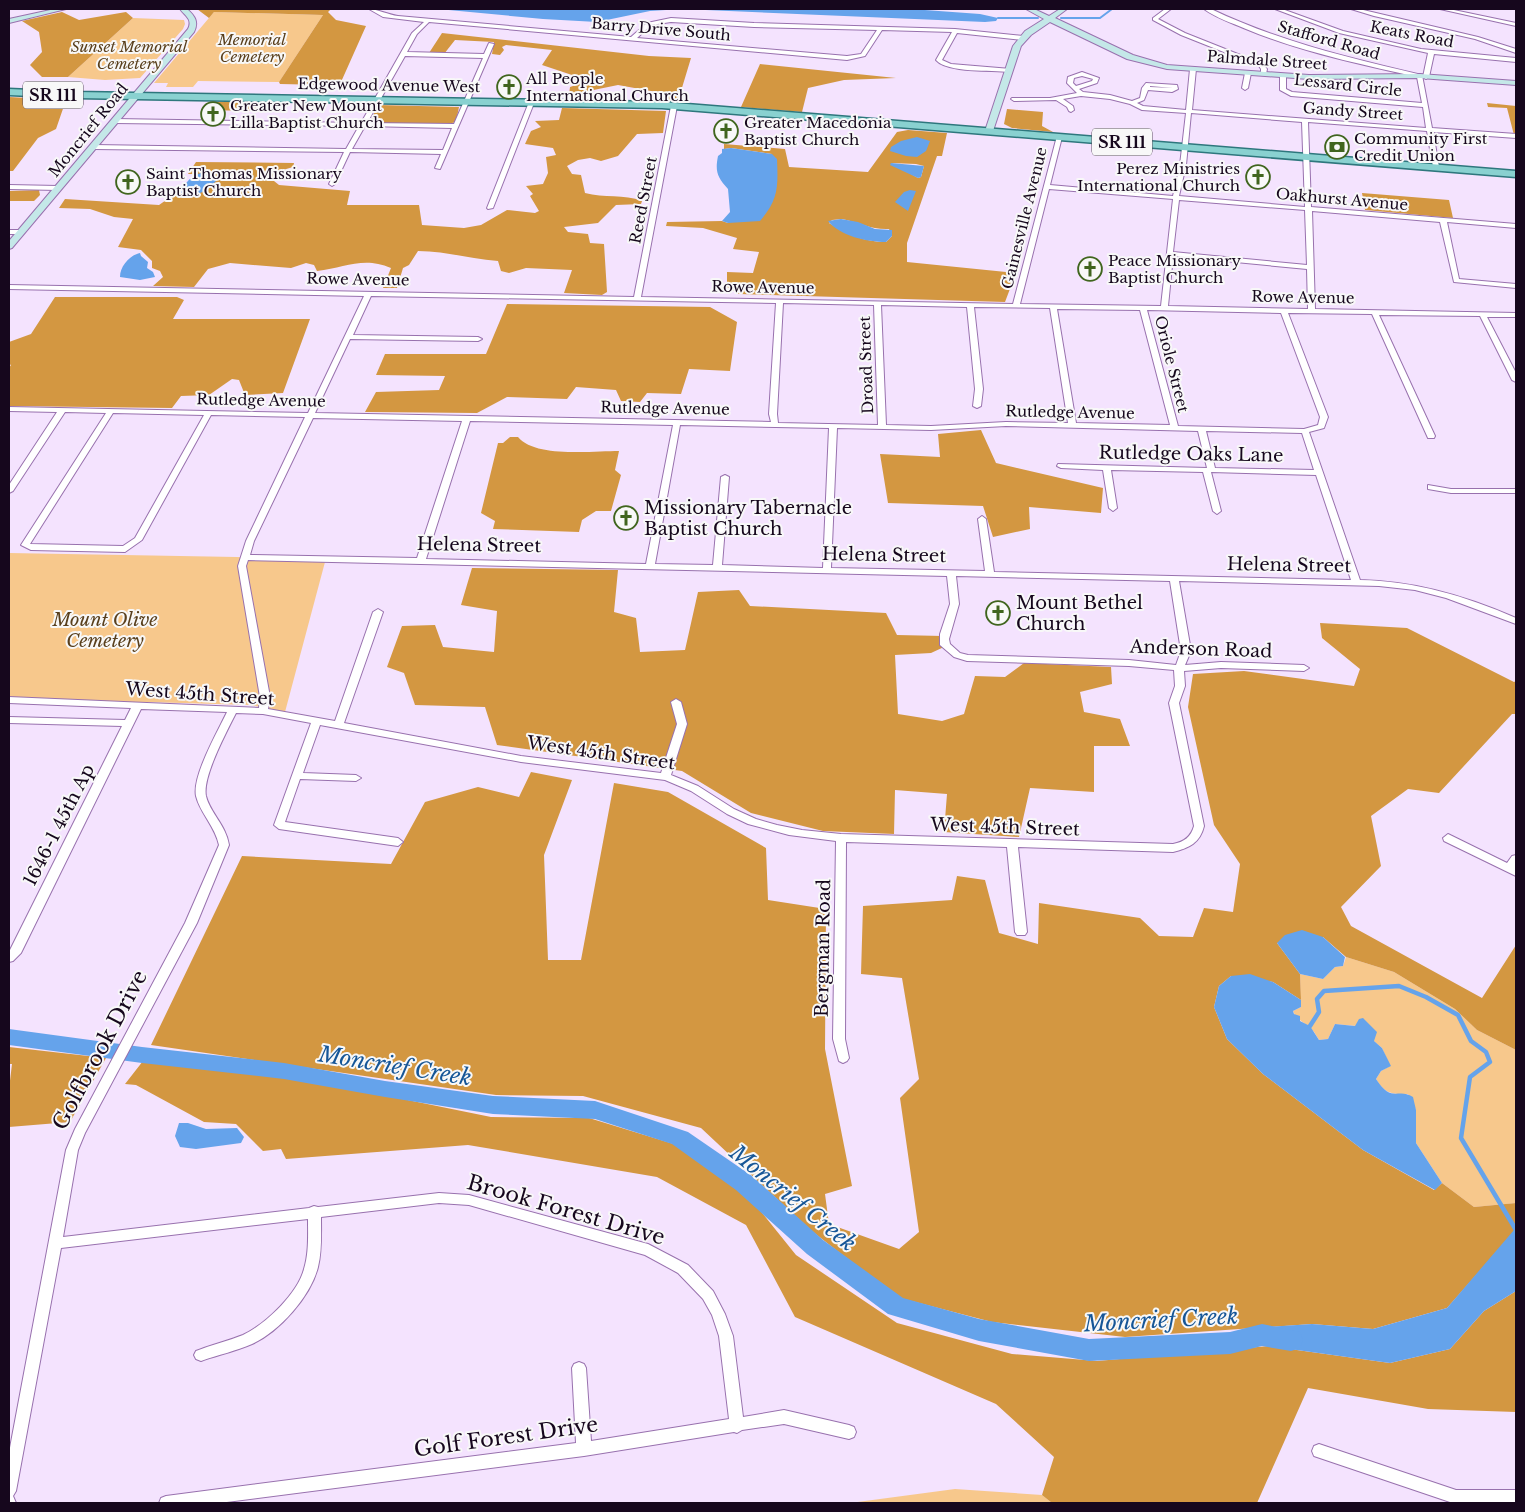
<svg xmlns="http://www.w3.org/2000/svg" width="1525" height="1512" font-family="'Libre Baskerville',serif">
  <rect width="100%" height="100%" fill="#f4e3fe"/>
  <path fill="#f7c88c" d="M214,12L323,15L279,82L198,81L193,87H166L168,83H154Z
    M133,18L184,20L185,24L183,29L140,78L105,80L68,77Z
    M9,553L237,557L325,562L285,712L250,705L147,702L144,708L9,702Z
    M1346,957L1394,972L1455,1009L1477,1030L1516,1050V1203L1474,1207L1442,1183L1416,1143V1110L1408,1094C1392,1095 1384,1093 1376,1079L1381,1071L1390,1066L1382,1048L1356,1026L1335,1024L1328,1039L1319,1040C1316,1035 1313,1029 1308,1026C1302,1021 1296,1019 1293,1011L1301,1007L1300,974L1323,979L1335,967L1343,966Z
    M955,1489L1042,1495L1052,1503H850Z"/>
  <path fill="#d39741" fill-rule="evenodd" d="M197,9H331L328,12L336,20L366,26L341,82L327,85L280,84L279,82L323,15L214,12L209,18Z
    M62,12L79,20L126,12L133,18L68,77H42L30,65L42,52L39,32L22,21Z
    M442,33L649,56L691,58L678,101L666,100L662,93L618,85L569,95L570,87L579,84L572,75L542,65L552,50L506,45L502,47L504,50L500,55L492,54L494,42L455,40L444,54L429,53Z
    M760,64L896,78L844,80L808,88L802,112L741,107Z
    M9,97L66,100L56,129L38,138L13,171H9Z
    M210,102H268L263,111L203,110Z
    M1487,103L1516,106V135H1514L1507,108L1488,107Z
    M378,105L459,107L456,122L444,125L377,124L370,122Z
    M562,108L666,111L663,133L637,134L618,156L601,161L590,158L578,160L567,166L572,174L581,175L585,193C604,198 624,194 642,201L641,204L616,205L598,223L564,227L568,232L588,234L590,243L604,244L607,292L602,295L564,293L572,270L526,268L509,273L501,271L498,261C471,259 445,251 418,251L409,265L403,268L397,288H383L391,268C363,256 345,268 317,271L314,265L306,263L291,268L230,263L208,269L194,287L153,286L163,277L160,271L152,268V261L141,250L118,247L133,219L114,217L90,209L59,208L65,199L159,205L172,196L197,194L215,174H188L196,162L294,163L293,167L276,172L274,181L279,185L350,191L347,205H419L422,225L464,228L481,225L507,210L535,213L539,211L530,196L533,194L526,186L543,184L548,173L546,157L556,155L553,148L525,144L531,131L541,127L535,121L559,120Z
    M1007,109L1043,112L1042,126L1053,132L1012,128L1004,124Z
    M908,130L947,133L942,156H937L907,243V262L1016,273L1005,302L739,294L727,287V272L753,273L759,252L733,249L737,238L703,228L666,226L667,222L722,221L728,223L772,154L731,148L724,149V144L785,149L789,167L868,172L897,132ZM891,163L916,164L924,166L921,177L918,178ZM842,219C858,222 872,230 889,229L892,236L886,242C864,242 847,234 829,223L832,220Z
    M39,190L40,195L34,201H9V191Z
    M1362,193L1449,200L1453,218L1365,210Z
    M55,297H177L184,300L173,319H310L283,393L245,395L239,380L232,379L209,395L181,396L172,408L9,406V368L11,365L9,364V342L31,334Z
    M507,304L710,307L737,322L730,371L689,369L681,394L647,393L640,402L621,401L616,390L576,387L567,399L507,397L477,413L365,412L376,392L439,390L445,376L376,375L385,354H486Z
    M981,430L996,463L1103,488L1101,513L1029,507L1030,529L993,537L983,506L888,503L880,454L940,457L938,434Z
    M510,437H518C535,458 593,451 619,451L615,470L621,475L611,511H596L582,520L579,532L493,529L495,521L481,513L498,443H503Z
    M472,568L618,570L614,612L636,618L640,652L685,650L698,592L739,590L750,606L886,613L897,635L943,636L944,647L931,653L895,655L898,714L942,721L964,714L975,676L1005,677L1024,663L1111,667L1112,684L1080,692L1084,712L1120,719L1130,746H1094V792L1030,788L1019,837L944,832L947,794L895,790L894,834L823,831L751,813L682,771L497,745L485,707L415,705L404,673L387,667L402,626L435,625L443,647L494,652L497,611L461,605Z
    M1320,623L1407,628L1514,682L1516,681V714H1512L1439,793L1408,789L1371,816L1381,866L1341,907L1351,926L1482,998L1516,945V1050L1477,1030L1455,1009L1394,972L1346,957L1323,937L1277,943L1300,974L1301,1000L1273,982L1231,976L1219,986L1214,1007L1227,1039L1263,1074L1363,1150L1434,1190L1442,1183L1474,1207L1516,1203V1230L1447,1308L1373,1329L1312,1324L1125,1337L992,1322L896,1297L808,1228L701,1128L583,1096L496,1095L151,1045L242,856L391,864L425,802L478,787L519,797L531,772L572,780L544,855L548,960H581L614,783L668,792L766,848L768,900L826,909L825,1049L852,1186L825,1194L829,1224L899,1249L919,1232L900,1098L919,1079L902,978L861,974L863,906L952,900L957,876L985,880L999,933L1038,944L1039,903L1140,918L1159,936L1193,937L1204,908L1233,912L1240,864L1214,825L1188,707L1193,674L1244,671L1354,686L1360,669L1322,638Z
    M9,1047L106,1058L70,1122L9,1127V1089L12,1064H9Z
    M143,1061L280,1074L491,1117L589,1118L677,1145L751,1199L796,1255L897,1323L1012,1354L1097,1361L1269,1346L1390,1363L1450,1349L1484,1311L1516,1291V1412L1428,1409L1308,1388L1257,1503H1052L1042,1495L1054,1457L996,1404L795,1317L746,1225L657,1177L468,1145L286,1159L281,1149L263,1151L236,1124L204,1122L136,1085L125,1084Z"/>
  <path fill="#65a3eb" d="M438,9H911L980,14L998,18L996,21L985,22L682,9L650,11L597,22L543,19Z
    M917,137L930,141L926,151L917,157L906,156L890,151L891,147L901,141Z
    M731,148L772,154L777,159C778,186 779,199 760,221L728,223L722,221L730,212L728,189C717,177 715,171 718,156L722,153V149Z
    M891,163L924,166L921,177L918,178L890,165Z
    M201,173L215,174L216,181C205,192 197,198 181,193C185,183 190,176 201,173Z
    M910,190L916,191L908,211L895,202L904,192Z
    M841,219L858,222L875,229L892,230V236L886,242C867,242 840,236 828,221Z
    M140,253L141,256L148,262L147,268L153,272L155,277L140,280L120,277C120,266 130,255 140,253Z
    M1302,930L1323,937L1345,957L1343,966L1335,967L1323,979L1300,974L1277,943L1285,935Z
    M1250,974L1273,982L1301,1000V1007L1293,1011L1294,1014L1300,1016V1021L1310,1026L1319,1040L1328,1039L1335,1024L1355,1026L1359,1019L1363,1018L1377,1032L1374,1041L1382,1048L1391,1066L1381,1071L1376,1079C1392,1104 1398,1087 1413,1097L1416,1110V1143L1442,1183L1435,1190L1363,1150L1263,1074L1227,1039L1214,1007L1219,986L1231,976Z
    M179,1123H188L206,1129L237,1128L244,1137L241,1143L196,1149L180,1147L175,1136Z
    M1514,1230H1516V1291L1484,1311L1450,1349L1390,1363L1269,1346L1267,1327L1312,1324L1373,1329L1447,1308Z"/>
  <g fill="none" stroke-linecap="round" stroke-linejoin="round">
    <path stroke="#65a3eb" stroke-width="2" d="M998,18H1038
      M1061,18H1100L1112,9"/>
    <path stroke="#65a3eb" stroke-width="4.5" d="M1310,1026L1319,1012L1317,999L1324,991L1399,986L1426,997L1458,1015L1471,1041L1486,1052L1490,1062L1470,1077L1461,1138L1516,1230"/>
    <path fill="#65a3eb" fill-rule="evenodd" d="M9,1029L142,1047L284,1063L385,1081L493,1096L595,1101L688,1132L752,1176L823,1240L903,1298L979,1319L1089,1339L1230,1332L1262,1324L1300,1332L1303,1340L1300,1348L1291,1351L1262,1346L1230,1354L1089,1361L979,1341L888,1314L807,1254L736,1190L672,1144L595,1119L493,1114L385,1097L284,1079L142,1063L9,1045Z"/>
    <g stroke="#9871ae" stroke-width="2">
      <path id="street" d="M369,9C377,9 389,15 398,16L631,37L647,23L671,18L754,23L955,29L1023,36L1026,38L1023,40L957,33L942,60L951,64L1011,69V71L1009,72C992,70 947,73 936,60L952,32L882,30L865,56L847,60L429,22L417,34L407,52L484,54L489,43L494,44L440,169L435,168L441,154L350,152L335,184L332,186L329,184L344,152L94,149L91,147L94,145L346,149L359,126L115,123L112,121L115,119L361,123L412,33L424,22L383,17ZM671,22L754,27L877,30L861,54L847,56L637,38L651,25ZM405,56L483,58L454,124L367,123ZM365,126L452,128L443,150L352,149Z
        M1165,9H1171L1158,19L1185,33L1263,64L1267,69L1266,74L1261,75V69L1259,66L1181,35L1153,20V18Z
        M1204,9H1211C1278,41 1349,58 1422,75L1432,128L1516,134V138L1433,132L1439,167L1436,169L1433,167L1427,131L1308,122L1311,207L1516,224V228L1447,222L1459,279L1516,284V288L1454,282L1440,222L1312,211L1315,309L1516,313V317H1487L1516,373V382L1512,380L1480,316L1379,315L1435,436L1434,438H1428L1372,314L1288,313L1328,417L1324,428L1309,432L1360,580C1415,581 1466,596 1516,618V624L1446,598L1415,590L1379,586L1179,581L1191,651L1185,665L1221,662L1304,665L1309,668L1304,671L1221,668L1184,671L1185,686L1179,703L1204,826C1200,843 1189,848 1173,852L1018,847L1027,932L1025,935H1017L1015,932L1007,847L846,842L845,1039L849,1058L847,1061L843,1063L839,1061L833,1039L836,841L789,835L748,824L727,814L691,791L665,780L521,762L320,725L303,773L356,775L361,778L356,781L300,779L285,822L398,838L403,842L398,846L279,829L274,825L311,723L263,714L236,713C227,731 202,777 206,796C210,813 226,825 229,845L197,923L85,1133L78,1150L63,1237L309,1208L314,1206L318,1207L439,1193L469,1195L648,1244L688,1265L713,1291L725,1314L733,1336L743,1417L784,1410L849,1425L854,1427L856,1432L854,1437L849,1439L784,1424L742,1430L737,1433L734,1432L584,1456L219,1503H159L161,1498L166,1496L576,1443L572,1368L574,1364L579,1362L584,1364L586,1368L591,1441L729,1419L719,1336L712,1315L703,1299L678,1273L645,1255L469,1205L439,1203L321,1217C321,1234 322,1251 318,1267C311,1296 279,1332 252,1344C236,1351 218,1355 201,1361L196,1359L194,1355L196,1351C211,1345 228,1341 243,1335C266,1324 298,1293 304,1269C309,1253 308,1235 308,1219L61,1248L16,1491L13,1496L16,1503H9V1453L66,1150L75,1129L185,923L219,845C215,826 200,813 196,796C192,776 218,731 227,712L141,709L21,953L13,961L9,962V952L122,726L9,723V717L125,720L131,708L9,703V697L259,708L260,697L238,566L246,541L305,417L211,415L142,540L125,552L31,550L21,545L106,413L65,412L13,491L9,493V485L57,412L9,411V407L308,413L364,296L9,289V285L634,297L671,106L674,104L677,106L641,297L1013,304L1057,136L1062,137L1050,185L1173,196L1180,165L1186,113L1142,110L1130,104L1110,99L1081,96L1063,99L1073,106L1074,110L1071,112L1069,111L1067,107L1056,100L1014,101L1011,99L1012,98H1050L1077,93L1067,83L1068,77L1082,72L1099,78L1097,83L1079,89L1083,92L1110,95L1132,101L1140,98L1142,88L1146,83L1177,85L1178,89L1172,92L1148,90L1144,100L1137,103L1143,106L1186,110L1190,69L1193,67L1196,69L1192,110L1426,128L1423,107L1291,96L1280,90V76L1283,74L1286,76V89L1292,92L1422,103L1417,77C1360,64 1301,52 1246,29C1232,23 1216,18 1204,9ZM1082,76L1093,79L1092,81L1076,86L1073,83L1074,78ZM1150,86L1173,88L1150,87ZM1191,113L1302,122L1305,207L1179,196L1186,165ZM1049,189L1173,199L1161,306L1020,304ZM1179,200L1305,210L1307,265L1173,252ZM1173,256L1307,269L1308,309L1168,306ZM371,296L776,303L769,414L771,422L315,413L350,339L478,341L482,339L478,337L353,335ZM783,303L874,305L878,425L778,423L777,414ZM881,305L967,307L975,389L973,406L977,408L981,406L983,389L974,307L1050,308L1068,423L1006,422L931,426L886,425ZM1057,309L1140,310L1170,425L1076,423ZM1147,310L1281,313L1320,417L1318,425L1304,429L1178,426ZM113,413L204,415L135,538L123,546L30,544ZM313,418L462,421L417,558L250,555L254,541ZM470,421L673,425L646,564L426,559ZM680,425L829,428L823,568L722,565L729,477L725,475L721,477L713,565L655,564ZM1006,426L1198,431L1207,468L1058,464L1057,466L1061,468L1103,470L1109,508L1113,511L1117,508L1111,470L1203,472L1213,511L1217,514L1221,511L1211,472L1316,475L1351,580L994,572L986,519L982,516L978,519L985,571L831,568L837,428L931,430ZM1206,431L1302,433L1314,470L1215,468ZM248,560L947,576L950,604L940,634V645L954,657L967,661L1129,666L1174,670L1175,686L1169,703L1194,826C1191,837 1184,842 1173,844L841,834L802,830L777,825L756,819L734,809L698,786L671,775L687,724L681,702L676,699L671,702L677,724L661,773L521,756L344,723L383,612L378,609L373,612L335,721L268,709L270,697L246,566ZM956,576L1170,581L1181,651L1176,665L1129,660L968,655L960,653L950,644L949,639L959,604Z
        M1275,9H1282L1343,31L1421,49L1516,58V62L1434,54L1429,77L1426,79L1423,77L1428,53L1339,33Z
        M1351,9H1359L1478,37L1516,49V53L1475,39L1374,16Z
        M1440,9H1449L1516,23V26Z
        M1248,71L1251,73L1248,88L1245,90L1242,88L1245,73Z
        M529,102L534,103L493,208L488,209L487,208Z
        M9,185L58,186L61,188L58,190L9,189Z
        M9,230H21L24,232L21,234H9Z
        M1428,485L1451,489H1516V493H1451L1428,489Z
        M1448,834L1507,863L1512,856L1516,855V876L1444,841L1443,838Z
        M1319,1444L1456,1490H1516V1503H1453L1314,1456L1312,1451L1314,1446Z"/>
    </g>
    <g stroke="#9871ae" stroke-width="2">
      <path id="secondary" d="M55,9H66L9,23V19Z
        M180,9H187C195,16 199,22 194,32L12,248L9,249V241L188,29C193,19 185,16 180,9Z
        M1026,9H1034L1049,16L1060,9H1067L1055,18L1133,55L1167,65L1309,75L1420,74L1516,81V85L1420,78L1309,79L1167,69L1127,59L1050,22L1031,35L1021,46L993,131L986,133L985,131L1013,46L1025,31L1044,19Z"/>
    </g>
    <g stroke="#2e777d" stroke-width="3">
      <path id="primary" d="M9,89L76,92L662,102L1516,171V177L662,108L76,98L9,95Z"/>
    </g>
    <use href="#street" fill="#fff" fill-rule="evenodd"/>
    <use href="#secondary" fill="#c4e8e8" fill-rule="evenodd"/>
    <use href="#primary" fill="#89d1d0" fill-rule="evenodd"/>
  </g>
  <defs>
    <g id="church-ring" transform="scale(1.25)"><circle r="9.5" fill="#f8f8f8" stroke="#40651e" stroke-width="1.5"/><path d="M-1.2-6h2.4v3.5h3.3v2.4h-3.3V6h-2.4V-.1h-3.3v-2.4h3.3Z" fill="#40651e"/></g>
    <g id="bank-ring" transform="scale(1.25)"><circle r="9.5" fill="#f8f8f8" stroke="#40651e" stroke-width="1.5"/><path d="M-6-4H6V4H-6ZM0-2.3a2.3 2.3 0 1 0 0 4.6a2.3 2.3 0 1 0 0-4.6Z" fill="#40651e"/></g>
  </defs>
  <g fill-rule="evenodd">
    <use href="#church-ring" x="509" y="87"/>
    <use href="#church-ring" x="213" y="114"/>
    <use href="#church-ring" x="726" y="131"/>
    <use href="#bank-ring" x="1337" y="147"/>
    <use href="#church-ring" x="1258" y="177"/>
    <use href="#church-ring" x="128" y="182"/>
    <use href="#church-ring" x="1090" y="269"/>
    <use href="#church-ring" x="626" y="518"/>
    <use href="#church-ring" x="998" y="613"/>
  </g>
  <g text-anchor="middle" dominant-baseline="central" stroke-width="4" stroke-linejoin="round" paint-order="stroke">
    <g font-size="15" fill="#16071d" stroke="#f8f8f8">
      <text transform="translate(661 29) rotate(5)">Barry Drive South</text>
      <text transform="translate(1412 34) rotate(11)">Keats Road</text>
      <text transform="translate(1329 40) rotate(16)">Stafford Road</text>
      <text transform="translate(1267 60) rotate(4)">Palmdale Street</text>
      <text transform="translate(389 85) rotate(1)">Edgewood Avenue West</text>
      <text transform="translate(1348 85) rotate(6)">Lessard Circle</text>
      <text transform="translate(1353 111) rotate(4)">Gandy Street</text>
      <text transform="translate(88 130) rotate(-51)">Moncrief Road</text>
      <text transform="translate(1342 199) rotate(5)">Oakhurst Avenue</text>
      <text transform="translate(643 200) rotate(-79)">Reed Street</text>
      <text transform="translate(1024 218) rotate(-76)">Gainesville Avenue</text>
      <text transform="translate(358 279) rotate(1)">Rowe Avenue</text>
      <text transform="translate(763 287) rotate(1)">Rowe Avenue</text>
      <text transform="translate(1303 297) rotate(1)">Rowe Avenue</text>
      <text transform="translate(1172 364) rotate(76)">Oriole Street</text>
      <text transform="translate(866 365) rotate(-92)">Droad Street</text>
      <text transform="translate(261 400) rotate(1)">Rutledge Avenue</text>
      <text transform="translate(665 408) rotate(1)">Rutledge Avenue</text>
      <text transform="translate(1070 412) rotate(1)">Rutledge Avenue</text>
    </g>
    <g font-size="15" font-style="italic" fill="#593f1c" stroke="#f8f8f8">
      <text x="252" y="39">Memorial<tspan x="252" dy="17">Cemetery</tspan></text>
      <text x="129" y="46">Sunset Memorial<tspan x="129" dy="17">Cemetery</tspan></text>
    </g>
    <g font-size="15" fill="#16071d" stroke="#f8f8f8" text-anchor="start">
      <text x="526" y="78">All People<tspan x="526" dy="17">International Church</tspan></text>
      <text x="230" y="105">Greater New Mount<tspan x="230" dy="17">Lilla Baptist Church</tspan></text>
      <text x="744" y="122">Greater Macedonia<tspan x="744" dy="17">Baptist Church</tspan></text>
      <text x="1354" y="138">Community First<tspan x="1354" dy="17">Credit Union</tspan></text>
      <text x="1240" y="168" text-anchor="end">Perez Ministries<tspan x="1240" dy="17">International Church</tspan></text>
      <text x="146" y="173">Saint Thomas Missionary<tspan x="146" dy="17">Baptist Church</tspan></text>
      <text x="1108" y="260">Peace Missionary<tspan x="1108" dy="17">Baptist Church</tspan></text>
    </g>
    <g fill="#f8f8f8" stroke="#5a4f5f" stroke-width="1">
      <rect x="23" y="81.5" width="60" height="27" rx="4"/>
      <rect x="1092" y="128.5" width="60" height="27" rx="4"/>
    </g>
    <g font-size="16" font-weight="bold" fill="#16071d">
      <text x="53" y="95">SR 111</text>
      <text x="1122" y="142">SR 111</text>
    </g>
    <g font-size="18" fill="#16071d" stroke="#f8f8f8">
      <text transform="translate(1191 454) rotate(1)">Rutledge Oaks Lane</text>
      <text transform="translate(479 545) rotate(1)">Helena Street</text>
      <text transform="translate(884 555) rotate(1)">Helena Street</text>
      <text transform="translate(1289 565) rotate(1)">Helena Street</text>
      <text transform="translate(1201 649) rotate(2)">Anderson Road</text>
      <text transform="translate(200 694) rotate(4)">West 45th Street</text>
      <text transform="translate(601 753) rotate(8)">West 45th Street</text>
      <text transform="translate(59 825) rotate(-63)">1646-1 45th Ap</text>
      <text transform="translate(1005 827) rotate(2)">West 45th Street</text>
      <text transform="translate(823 948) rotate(-89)">Bergman Road</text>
    </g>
    <g font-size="18" fill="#16071d" stroke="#f8f8f8" text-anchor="start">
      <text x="644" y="508">Missionary Tabernacle<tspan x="644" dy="21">Baptist Church</tspan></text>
      <text x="1016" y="603">Mount Bethel<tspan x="1016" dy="21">Church</tspan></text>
    </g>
    <g font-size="18" font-style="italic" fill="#593f1c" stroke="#f8f8f8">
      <text x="105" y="620">Mount Olive<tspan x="105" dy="21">Cemetery</tspan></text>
    </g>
    <g font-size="21" fill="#16071d" stroke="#f8f8f8">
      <text transform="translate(100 1050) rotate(-62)">Golfbrook Drive</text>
      <text transform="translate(566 1210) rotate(16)">Brook Forest Drive</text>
      <text transform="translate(506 1437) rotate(-8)">Golf Forest Drive</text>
    </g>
    <g font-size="22" font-style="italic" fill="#165697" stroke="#f8f8f8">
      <text transform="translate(395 1066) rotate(9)">Moncrief Creek</text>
      <text transform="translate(793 1198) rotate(39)">Moncrief Creek</text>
      <text transform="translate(1161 1320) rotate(-3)">Moncrief Creek</text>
    </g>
  </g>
  <rect width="1525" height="1512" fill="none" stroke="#16071d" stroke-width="20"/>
</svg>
